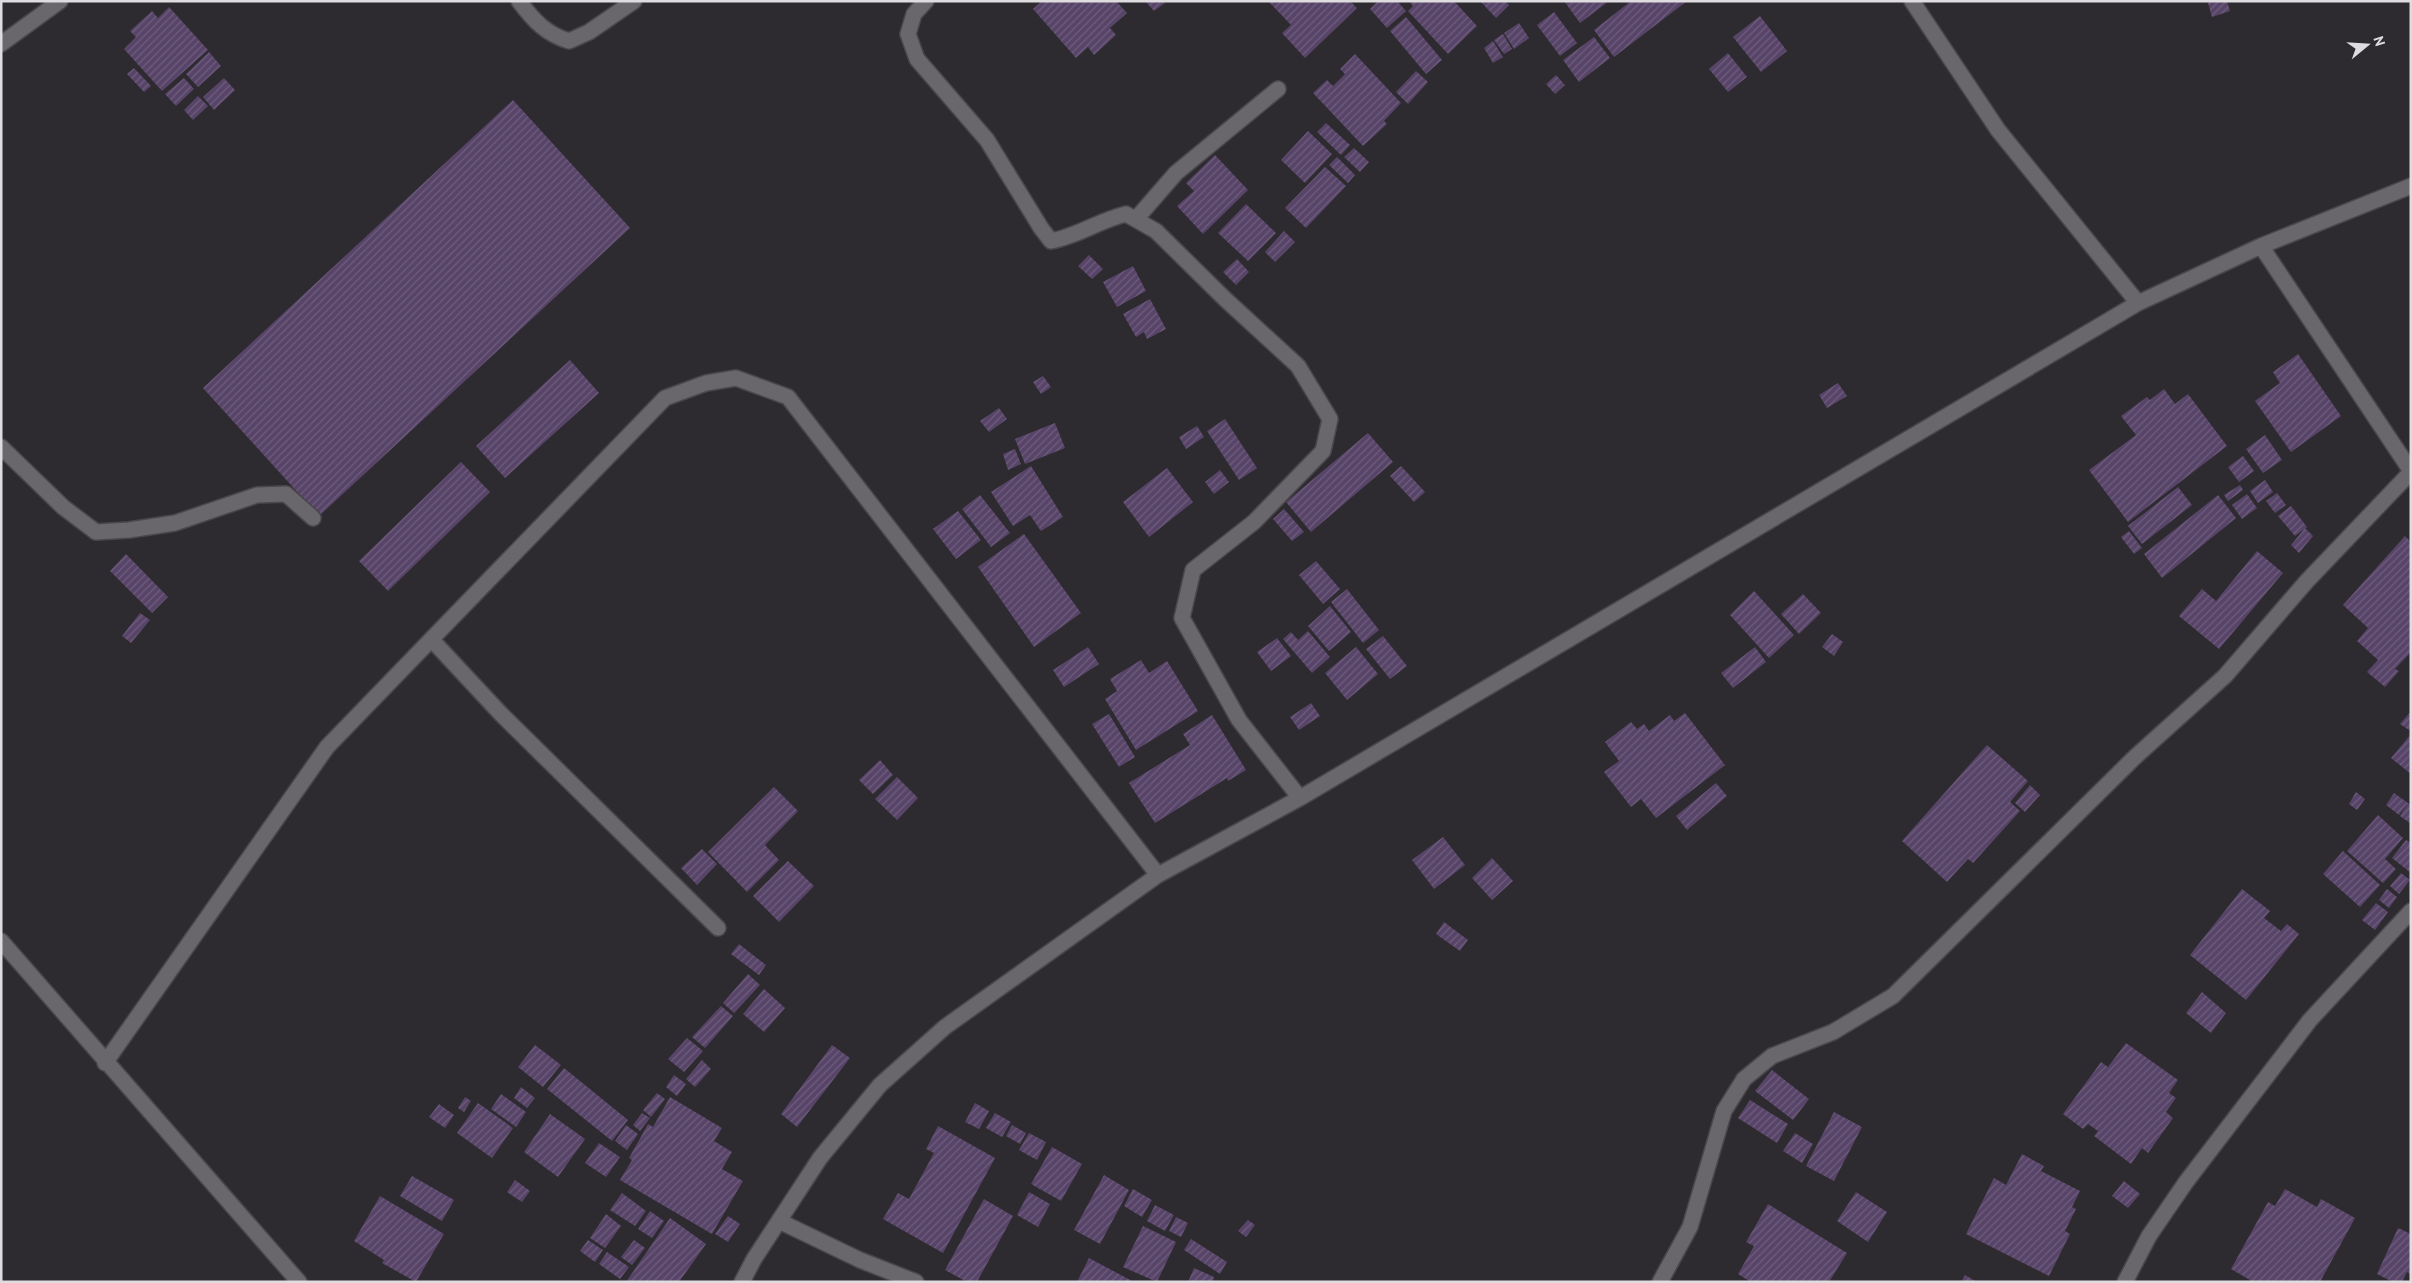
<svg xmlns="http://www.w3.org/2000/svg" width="2412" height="1283" font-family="'PT Sans',sans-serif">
  <defs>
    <pattern id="building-hatch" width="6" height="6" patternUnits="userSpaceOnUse" patternTransform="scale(1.25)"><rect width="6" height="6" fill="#574468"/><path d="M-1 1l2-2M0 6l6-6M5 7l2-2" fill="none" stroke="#6f5e7d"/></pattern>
  </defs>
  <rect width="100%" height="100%" fill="#2d2a30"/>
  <path fill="url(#building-hatch)" d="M1042,1H1116L1127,13L1110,28L1116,35L1094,55L1088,47L1076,58L1033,9Z
    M1145,1H1163L1165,3L1154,11Z
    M1268,1H1350L1357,8L1305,58L1282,33L1291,25Z
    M1378,1H1397L1406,11L1387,28L1370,9Z
    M1409,1H1454L1477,26L1448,54L1408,11L1413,6Z
    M1480,1H1505L1509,5L1496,18Z
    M1564,1H1609L1580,23Z
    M1631,1H1687L1614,57L1594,30Z
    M2211,1H2227L2230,11L2212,17L2208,3Z
    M169,7L208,50L162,91L124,49L136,37L130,31L152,11L158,18Z
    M1554,12L1577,43L1560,56L1537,25Z
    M1760,16L1787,51L1761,72L1733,37Z
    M1406,17L1442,60L1426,74L1390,31Z
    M1519,23L1529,38L1514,49L1504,33Z
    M1503,34L1512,49L1504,54L1494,40Z
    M1594,37L1610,58L1579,82L1563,60Z
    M1493,41L1503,57L1493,63L1484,48Z
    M209,52L221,66L198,87L186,74Z
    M1728,53L1747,77L1728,92L1709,69Z
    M1355,54L1401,103L1384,121L1387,124L1363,146L1313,93L1327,80L1333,86L1345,74L1340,69Z
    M134,68L151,86L144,92L127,74Z
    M1416,71L1428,82L1408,104L1396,92Z
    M1556,75L1565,85L1555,94L1546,84Z
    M184,78L194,89L176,106L165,94Z
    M224,78L235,90L214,110L203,97Z
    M198,96L208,106L193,120L184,110Z
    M513,100L630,228L319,516L203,388Z
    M1326,123L1350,145L1341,155L1317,132Z
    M1308,131L1332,154L1305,183L1281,160Z
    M1354,148L1369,162L1360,172L1344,157Z
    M1215,155L1248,190L1203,234L1177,206L1194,191L1186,183Z
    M1337,157L1355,175L1348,183L1329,165Z
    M1325,167L1346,186L1306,228L1285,208Z
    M1246,204L1276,233L1248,261L1218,233Z
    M1284,231L1295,242L1275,262L1265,252Z
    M1089,255L1103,269L1092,279L1078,266Z
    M1237,259L1249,272L1236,285L1223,272Z
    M1133,266L1146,291L1117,307L1103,282Z
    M1150,299L1166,329L1147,339L1144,332L1136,337L1123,314Z
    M2298,354L2341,416L2291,452L2255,401L2280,383L2273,372Z
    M570,360L599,393L505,478L476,446Z
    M1043,376L1051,387L1041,394L1033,382Z
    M1838,383L1847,396L1827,408L1819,395Z
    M2164,389L2175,404L2188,394L2227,446L2128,522L2089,470L2136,435L2121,416L2147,397L2150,400Z
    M999,408L1007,419L989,432L980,421Z
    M1225,419L1257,468L1239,480L1207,431Z
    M1055,423L1065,448L1025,464L1015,439Z
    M1197,426L1204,437L1186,449L1179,437Z
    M1368,433L1393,462L1311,532L1286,502Z
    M2265,435L2282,460L2263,473L2246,449Z
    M1015,449L1021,464L1008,470L1003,454Z
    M2243,456L2254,471L2239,482L2228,467Z
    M461,462L490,492L388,591L359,561Z
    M1031,466L1063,517L1041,531L1030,515L1013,526L991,492Z
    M1401,466L1425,492L1414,502L1390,476Z
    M1167,468L1193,502L1149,537L1123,502Z
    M1220,470L1229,482L1214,494L1205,482Z
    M2265,480L2273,492L2258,503L2250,491Z
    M2240,485L2243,490L2228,501L2224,495Z
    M2178,487L2192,505L2142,544L2128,526Z
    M2277,493L2286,505L2275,513L2266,501Z
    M2247,494L2257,508L2242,519L2232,505Z
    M980,495L1010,533L991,547L962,509Z
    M2218,495L2236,518L2162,578L2144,554Z
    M2291,506L2307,527L2295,536L2278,516Z
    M1284,509L1304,532L1292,541L1273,519Z
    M958,511L981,540L956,559L933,529Z
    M2305,528L2313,536L2299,553L2291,545Z
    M2129,531L2142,548L2134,554L2121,537Z
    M1024,534L1081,613L1034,647L978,567Z
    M2405,536L2411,542V652L2395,669L2399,671L2385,687L2367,672L2378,660L2357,641L2368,628L2343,605Z
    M2257,551L2283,573L2219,649L2179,616L2202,589L2216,601Z
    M126,554L168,597L152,613L110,571Z
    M1316,561L1340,589L1323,604L1299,575Z
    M1347,589L1379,630L1363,643L1331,602Z
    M1754,591L1794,635L1769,658L1730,615Z
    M1803,594L1821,613L1799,634L1781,614Z
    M1330,606L1351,632L1329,651L1308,626Z
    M140,613L150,620L131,643L122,636Z
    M1308,631L1330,657L1312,673L1283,639L1291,632L1298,640Z
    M1832,634L1843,642L1834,656L1822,647Z
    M1383,636L1407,666L1390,679L1366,649Z
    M1277,638L1291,656L1271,671L1257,652Z
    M1088,647L1099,664L1064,687L1053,670Z
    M1356,647L1378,674L1347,700L1325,673Z
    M1755,647L1766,662L1733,688L1721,673Z
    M1141,660L1149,673L1167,661L1198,711L1136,750L1105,699L1117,691L1110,679Z
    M1311,703L1320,716L1299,730L1290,717Z
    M2411,711V728L2409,730L2400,724Z
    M1685,713L1725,765L1656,818L1641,799L1631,807L1604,772L1619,761L1605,742L1631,722L1637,729L1644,724L1649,731L1670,715L1674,721Z
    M1109,714L1135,757L1119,767L1092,724Z
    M1212,715L1246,770L1228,781L1227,778L1155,823L1129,783L1190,745L1183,734Z
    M2411,734V774L2391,758Z
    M1987,745L2028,781L2010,802L2020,811L1973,863L1968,859L1947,882L1902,841Z
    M880,760L893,775L873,794L859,780Z
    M897,777L918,798L897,820L875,799Z
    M1716,783L1727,796L1687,830L1676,816Z
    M2030,785L2040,795L2025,812L2015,803Z
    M774,787L798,811L765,845L779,860L747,892L708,852Z
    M2356,792L2365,799L2357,810L2349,804Z
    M2394,793L2408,803L2399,815L2386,805Z
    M2408,803L2411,805V824L2400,816Z
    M2378,815L2403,838L2385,859L2396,869L2383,883L2347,851Z
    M1443,837L1465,865L1434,889L1412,860Z
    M2406,840L2411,843V873L2392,858Z
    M702,849L717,864L697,885L681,868Z
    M2343,851L2380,885L2360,907L2323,874Z
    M1492,858L1513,881L1492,900L1472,878Z
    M788,861L814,886L779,922L753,896Z
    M2401,873L2410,880L2399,894L2390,886Z
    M2242,889L2270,911L2264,918L2281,931L2287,924L2299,934L2246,1000L2190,955Z
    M2387,889L2397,897L2389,908L2379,900Z
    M2376,903L2388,912L2375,930L2362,920Z
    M1444,922L1468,940L1460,951L1436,934Z
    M739,944L766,965L759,975L731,954Z
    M748,974L760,985L734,1013L723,1003Z
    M764,989L785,1008L764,1032L743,1014Z
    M2202,992L2226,1013L2211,1033L2186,1013Z
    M721,1006L733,1016L705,1048L692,1037Z
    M687,1038L703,1051L684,1072L668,1059Z
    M2126,1043L2178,1080L2169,1093L2176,1098L2166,1112L2173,1118L2148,1153L2142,1148L2131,1164L2094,1136L2098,1131L2088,1124L2083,1129L2063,1114L2101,1062L2108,1067Z
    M535,1045L561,1065L543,1087L518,1067Z
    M832,1045L850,1058L797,1127L781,1114Z
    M702,1060L711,1069L695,1087L686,1079Z
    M564,1068L628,1120L612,1141L547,1089Z
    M1772,1070L1809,1099L1793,1120L1755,1091Z
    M674,1075L686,1084L677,1096L666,1087Z
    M521,1087L535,1098L527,1108L514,1098Z
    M657,1093L665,1099L651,1117L643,1110Z
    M501,1094L526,1112L516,1127L491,1109Z
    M465,1097L471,1101L464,1112L458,1108Z
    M670,1097L722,1128L714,1141L732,1152L722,1169L743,1181L712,1234L620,1180L632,1160L629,1158L648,1124L653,1127Z
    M1750,1100L1788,1124L1777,1143L1738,1118Z
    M478,1103L513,1128L492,1158L457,1133Z
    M975,1103L989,1111L979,1129L965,1122Z
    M439,1104L454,1115L445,1128L429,1117Z
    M1834,1112L1862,1127L1834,1181L1806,1166Z
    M642,1113L650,1118L640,1131L633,1125Z
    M995,1113L1011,1122L1002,1137L986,1128Z
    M550,1114L585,1139L558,1177L524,1152Z
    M626,1125L638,1134L627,1150L615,1141Z
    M1012,1125L1026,1133L1020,1144L1006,1136Z
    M938,1126L995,1158L943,1253L883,1219L898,1193L909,1199L934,1153L926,1149Z
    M1029,1133L1046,1142L1037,1160L1019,1150Z
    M1795,1133L1813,1144L1802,1163L1783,1151Z
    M599,1143L620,1157L606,1177L585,1163Z
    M1052,1147L1082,1164L1061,1201L1031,1184Z
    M2022,1154L2044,1166L2041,1171L2080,1191L2072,1207L2076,1209L2065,1231L2070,1234L2049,1276L1966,1234L1994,1178L2006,1185Z
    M1104,1175L1129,1190L1100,1244L1074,1230Z
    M412,1176L454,1200L442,1221L400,1196Z
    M515,1180L530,1191L522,1202L507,1192Z
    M2124,1181L2140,1194L2128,1208L2112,1196Z
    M1133,1189L1152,1200L1142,1217L1124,1206Z
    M2285,1189L2317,1207L2321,1199L2355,1218L2320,1282H2249L2250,1280L2231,1269L2268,1202L2275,1206Z
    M1029,1192L1050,1204L1038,1227L1017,1215Z
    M1856,1192L1887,1212L1868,1242L1837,1221Z
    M622,1193L646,1211L635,1226L610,1210Z
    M380,1196L444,1234L416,1282L382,1263L384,1260L354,1241Z
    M984,1199L1013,1216L977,1282H967L945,1270Z
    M1768,1204L1847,1253L1829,1282H1751L1738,1274L1754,1246L1746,1242Z
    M1155,1205L1174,1215L1165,1231L1147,1221Z
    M650,1211L664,1221L652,1238L638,1229Z
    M606,1214L621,1226L605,1248L590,1238Z
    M728,1216L740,1224L728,1242L715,1234Z
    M1176,1217L1188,1223L1181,1237L1169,1231Z
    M670,1218L706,1244L679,1282H626Z
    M1248,1220L1255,1225L1246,1237L1238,1231Z
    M1143,1226L1176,1242L1157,1282L1123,1267Z
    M2398,1228L2411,1234V1274L2407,1272L2402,1282H2393L2377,1274Z
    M1191,1239L1227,1262L1220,1274L1184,1250Z
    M588,1240L603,1250L595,1262L580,1251Z
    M634,1240L645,1248L632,1265L621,1257Z
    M607,1252L629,1267L620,1279L599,1264Z
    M1089,1258L1134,1282H1077Z
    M1194,1268L1214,1277L1213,1282H1188Z
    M1965,1275L1977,1282H1961Z"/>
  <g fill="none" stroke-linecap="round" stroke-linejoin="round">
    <g stroke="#4a474c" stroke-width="18">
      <path id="minor" d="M519,1C534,21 546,34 569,41L589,32L634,1
        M926,1L914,14L908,34L917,59L987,140L1041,228L1051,241C1078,236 1100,220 1126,214L1156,231L1225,299L1298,366L1330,419L1323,451L1254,522L1193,570L1182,618L1239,720L1300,798
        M1912,1L1998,130L2138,303
        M1,44L60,1
        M1136,219L1176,173L1278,89
        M2261,246L2411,471
        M1,447L63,507L96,532L129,530L175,523L257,495L286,494L313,518
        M432,640L501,714L718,928
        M1,941L299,1282
        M105,1063L327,747L665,398L706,383L736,378L788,397L1158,875
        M779,1221L860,1260L916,1282
        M742,1282L754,1259L820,1158L880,1085L945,1027L1158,875L1300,798L2138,303L2261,246L2411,186
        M1660,1282L1690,1227L1724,1111L1744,1079L1772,1056L1833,1032L1893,996L2135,757L2225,676L2306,582L2411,472
        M2125,1282L2149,1236L2186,1182L2310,1020L2411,911"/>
    </g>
    <use href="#minor" stroke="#69666c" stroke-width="15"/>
  </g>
  <rect width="2412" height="1283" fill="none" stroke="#dedcdf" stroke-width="5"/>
  <g transform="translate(2367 45) rotate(72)" stroke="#2d2a30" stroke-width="4" paint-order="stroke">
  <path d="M0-4L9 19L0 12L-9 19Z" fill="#dedcdf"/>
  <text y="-8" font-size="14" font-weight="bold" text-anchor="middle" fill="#dedcdf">N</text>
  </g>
</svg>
